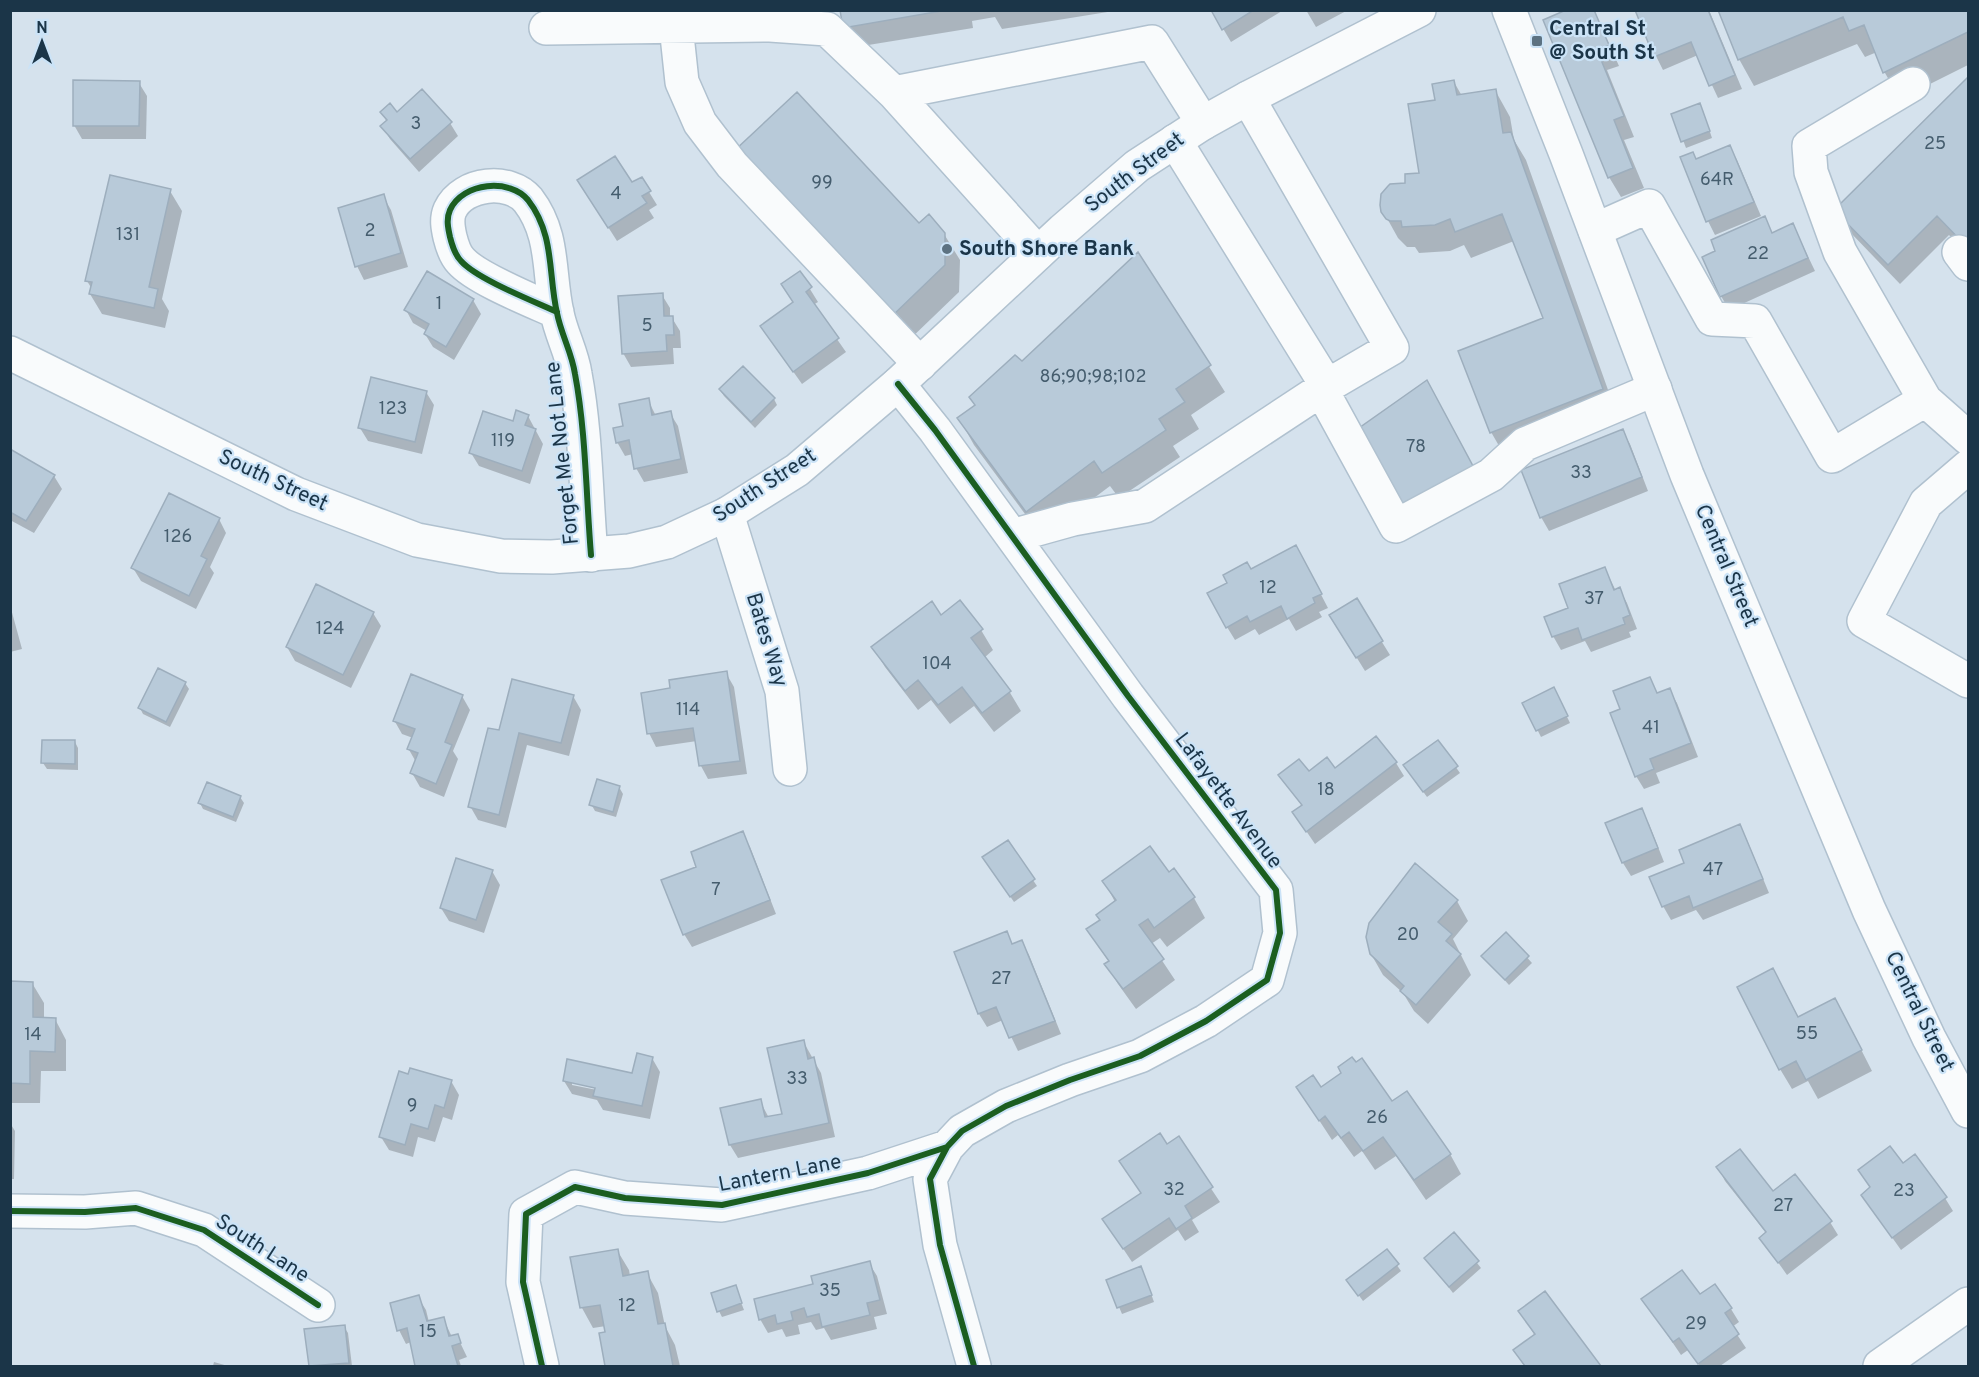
<svg xmlns="http://www.w3.org/2000/svg" width="1979" height="1377" font-family="Overpass,sans-serif">
  <rect width="100%" height="100%" fill="#d5e2ed"/>
  <path fill="#0003" fill-rule="evenodd" d="M841,10H1120L1002,29L995,17L972,21L973,28L856,47Z
    M1212,10H1282V11L1231,42Z
    M1306,10H1348L1316,27Z
    M1594,10L1619,66L1607,70L1634,137L1624,140L1644,188L1621,197L1609,177L1545,21Z
    M1636,10H1709L1742,89L1718,98L1698,55L1663,70L1656,56Z
    M1719,10H1968V65L1900,99L1885,73L1877,52L1865,57L1857,44L1754,86L1739,59Z
    M1968,80V255L1949,235L1900,284L1848,230L1836,210Z
    M1454,82L1462,96L1495,90L1510,117L1514,140L1526,160L1617,415L1506,458L1491,432L1544,319L1514,241L1471,258L1464,245L1450,251L1419,253L1415,247H1407L1398,238L1383,211L1407,184L1421,175L1436,101Z
    M139,83L147,96L146,139H82L74,125Z
    M1703,111L1712,138L1686,148L1673,114Z
    M382,113L450,123L458,136L419,172L390,139L382,126L387,122Z
    M1730,147L1737,160L1761,216L1715,235L1708,221Z
    M751,178L944,234L960,260L959,292L906,343Z
    M641,179L657,205L649,210L654,218L617,241L587,194L632,184Z
    M170,191L182,211L162,299L169,311L165,328L102,314L90,294L92,289L87,281Z
    M383,196L391,210L408,267L364,280L357,266Z
    M1764,218L1773,234L1793,225L1815,271L1729,310L1721,296L1717,251Z
    M1138,254L1225,392L1191,415L1199,429L1173,446L1180,457L1119,498L1110,486L1042,537L974,445L959,418L976,406Z
    M800,273L818,302L813,305L846,352L802,384L770,339L794,303L783,285Z
    M662,295L670,308V318H672L680,331L681,348H673L674,364L631,367L623,353Z
    M473,300L481,314L454,360L433,347L425,334L427,331L413,323L406,310Z
    M720,390L774,399L777,405L755,428L724,396Z
    M426,392L434,405L422,454L368,441L360,428Z
    M648,400L656,416L670,413L678,426L688,473L644,482L636,468L633,454L625,456L617,442L625,427Z
    M528,416L543,444L530,484L479,466L471,453L514,422Z
    M1622,431L1630,444L1648,491L1549,531L1541,517Z
    M10,451L54,476L62,489L34,533L10,520Z
    M219,519L226,533L210,567L214,573L196,609L141,581L133,568Z
    M1303,560L1328,608L1319,612L1322,617L1296,631L1289,619L1259,635L1255,629L1235,640L1227,627L1251,571Z
    M1605,569L1616,591L1619,589L1627,603L1637,629L1629,632L1631,637L1591,652L1585,641L1561,650L1553,636L1570,609Z
    M1356,600L1390,655L1365,671L1339,629Z
    M960,602L981,630L993,650L984,658L1009,691L1021,711L994,732L974,706L950,724L931,700L918,710L885,667L873,647L941,617Z
    M10,605L22,649L10,652Z
    M373,613L381,626L351,688L295,661L287,647Z
    M726,673L734,687L747,774L708,779L701,766L697,741L656,747L649,733L672,689Z
    M1649,678L1658,694L1669,690L1677,703L1698,757L1656,773L1660,783L1644,789L1636,776L1622,710Z
    M185,683L189,689L170,727L143,714L140,708Z
    M462,696L470,710L453,751L458,759L444,797L420,787L412,773L416,762L408,748L413,738L402,734L394,720Z
    M573,696L581,710L569,756L527,745L506,828L478,820L470,806L500,732Z
    M1557,696L1570,723L1541,737L1524,703Z
    M1376,738L1396,763L1404,776L1315,844L1294,813L1302,806L1280,775L1335,770Z
    M75,742L78,748V770L47,769L43,763Z
    M1438,742L1460,773L1427,797L1409,772Z
    M619,787L623,794L616,817L595,811L591,804Z
    M240,797L244,803L236,822L203,809L200,803Z
    M1641,810L1649,824L1664,862L1631,876L1623,863Z
    M1740,826L1747,840L1769,893L1703,920L1696,910L1671,920L1663,906L1686,864Z
    M742,833L750,847L776,914L692,947L684,934L698,868Z
    M1007,842L1037,886L1014,902L988,864Z
    M492,871L500,885L484,933L449,921L441,908Z
    M1169,874L1194,898L1205,918L1167,947L1160,938L1151,944L1175,980L1136,1009L1118,984L1106,964L1109,962L1088,930L1101,921L1115,902L1104,881Z
    M1457,901L1468,921L1453,939L1471,975L1428,1024L1414,1011L1403,993L1383,975L1371,954Z
    M1006,933L1013,945L1022,942L1029,955L1061,1034L1018,1051L1003,1020L987,1027L979,1014L956,953Z
    M1506,934L1532,963L1509,985L1483,956Z
    M1773,970L1799,1018L1846,1020L1872,1071L1818,1099L1808,1081L1792,1089L1780,1069Z
    M10,983H32L44,1003V1019H55L66,1040V1071H41L40,1103H10Z
    M803,1041L821,1073L835,1137L738,1158L730,1145L760,1101L769,1118L784,1115Z
    M652,1058L660,1072L650,1119L603,1110L597,1100L572,1094L564,1081L634,1075ZM572,1082L603,1088L602,1091L572,1085Z
    M1356,1064L1392,1103L1450,1154L1461,1174L1426,1200L1396,1156L1375,1170L1362,1151L1354,1157L1338,1135L1332,1140L1298,1088L1321,1089Z
    M451,1081L459,1095L452,1120L443,1117L435,1142L418,1137L413,1157L389,1150L381,1137Z
    M10,1123L15,1131L14,1179H10Z
    M1178,1139L1220,1202L1192,1220L1199,1232L1185,1241L1178,1230L1132,1262L1112,1232L1142,1194L1167,1146Z
    M1718,1167L1830,1222L1838,1235L1787,1275L1761,1238L1767,1234L1725,1181Z
    M1860,1171L1945,1198L1953,1211L1901,1250L1862,1195L1871,1189Z
    M1454,1234L1481,1268L1453,1293L1426,1258Z
    M617,1250L629,1270L630,1276L647,1273L658,1293L665,1326L675,1345L680,1366H607L601,1334L607,1333L606,1326L593,1328L582,1308L572,1259Z
    M1387,1251L1401,1271L1363,1301L1352,1286Z
    M869,1263L877,1276L887,1314L874,1317L877,1329L831,1340L824,1328L816,1330L811,1322L798,1325L800,1334L786,1337L782,1329L768,1333L760,1319L814,1285Z
    M1144,1274L1154,1302L1122,1314L1108,1281Z
    M735,1287L744,1310L722,1317L719,1311Z
    M1545,1293L1599,1366H1524L1515,1351L1535,1336L1520,1311Z
    M1699,1296L1731,1309L1739,1322L1732,1327L1746,1348L1720,1366H1700L1688,1350L1681,1355L1643,1299Z
    M418,1297L426,1310L429,1322L443,1318L452,1337L457,1336L467,1357L459,1360L461,1366H416L411,1342L406,1344L399,1330Z
    M344,1327L348,1333L352,1366H310L306,1331Z
    M214,1362L228,1366H213Z"/>
  <path fill="#b8cad9" stroke="#9daebd" stroke-width="1.5" d="M840,10H947L843,28Z
    M1211,10H1254L1222,30Z
    M1566,10H1594L1609,45L1597,50L1624,116L1614,120L1633,168L1608,178L1543,20Z
    M1635,10H1708L1735,75L1709,86L1691,42L1654,57Z
    M1718,10H1968V32L1883,73L1864,25L1849,31L1843,17L1738,60Z
    M1968,77V248L1937,216L1888,265L1834,210Z
    M73,80L140,81L139,126H73Z
    M1454,80L1457,95L1496,89L1503,133L1511,132L1603,389L1490,433L1458,351L1543,318L1502,214L1455,232L1450,219L1435,225L1402,227L1401,221H1390L1386,219L1381,212L1380,205L1381,194L1388,186L1390,184L1405,183V174L1419,173L1408,104L1435,100L1432,84Z
    M422,89L452,122L410,159L380,126L387,120L380,112L390,103L397,112Z
    M797,92L919,223L929,214L945,233V265L890,318L734,151Z
    M1700,103L1710,131L1681,142L1671,114Z
    M1730,145L1754,202L1706,222L1680,157L1693,152L1696,159Z
    M615,156L632,182L642,177L651,191L642,196L647,203L608,228L577,180Z
    M110,175L171,189L149,287L158,289L154,308L89,294L92,282L85,281Z
    M384,194L401,253L355,267L338,208Z
    M1765,216L1772,233L1793,223L1808,258L1720,297L1702,257L1715,251L1711,240Z
    M1138,252L1211,365L1176,389L1185,402L1159,419L1166,430L1102,473L1094,461L1026,512L957,418L975,405L969,397L1015,355L1022,361Z
    M427,271L474,299L446,347L424,334L429,324L404,310Z
    M800,271L812,287L806,292L839,338L793,372L760,326L793,302L781,284Z
    M663,293L664,316H673L674,335H666L667,351L622,354L618,296Z
    M743,366L775,398L751,422L719,389Z
    M371,377L427,391L415,442L358,428Z
    M1427,380L1473,466L1401,505L1359,428Z
    M649,398L652,415L671,411L681,459L634,469L629,440L616,443L613,428L623,426L619,404Z
    M516,410L529,415L525,425L536,429L522,471L469,453L483,411L513,421Z
    M1623,429L1642,477L1540,518L1521,470Z
    M10,449L55,475L26,521L10,512Z
    M169,493L220,518L201,556L207,559L189,596L131,568Z
    M1296,545L1322,594L1313,598L1315,603L1287,619L1281,606L1250,622L1247,616L1226,628L1207,593L1227,583L1223,575L1247,562L1251,569Z
    M1605,567L1614,590L1620,587L1630,615L1623,618L1625,624L1582,640L1578,628L1552,637L1544,617L1568,608L1559,584Z
    M316,584L374,612L343,675L286,647Z
    M1357,598L1383,641L1356,658L1329,615Z
    M960,600L983,629L971,638L1011,691L982,713L962,687L938,705L918,680L905,691L871,647L932,601L941,615Z
    M158,668L186,682L166,722L138,708Z
    M727,671L740,761L699,766L693,728L647,734L641,693L670,688L669,680Z
    M411,674L463,695L445,742L452,745L436,784L410,773L418,753L407,749L415,729L393,721Z
    M1650,677L1657,693L1670,688L1691,743L1650,759L1654,769L1635,777L1610,713L1620,709L1613,691Z
    M512,679L574,695L561,743L519,733L499,815L468,807L488,728L499,730Z
    M1554,687L1568,716L1536,731L1522,703Z
    M1376,736L1397,762L1306,832L1292,812L1302,805L1278,775L1299,759L1309,771L1327,757L1335,768Z
    M42,740H75V764L41,763Z
    M1438,740L1458,766L1423,792L1403,765Z
    M597,779L620,786L613,812L589,805Z
    M207,782L241,796L233,817L198,803Z
    M1642,808L1658,848L1622,863L1605,823Z
    M1740,824L1763,879L1693,908L1689,896L1662,907L1649,877L1684,863L1679,850Z
    M743,831L770,900L683,935L661,880L696,867L691,852Z
    M1008,840L1035,879L1010,897L982,857Z
    M1150,846L1169,872L1174,868L1195,897L1154,928L1148,919L1139,925L1164,959L1123,989L1104,964L1109,961L1086,929L1100,920L1096,915L1116,900L1102,881Z
    M456,858L493,870L476,920L440,908Z
    M1415,863L1458,900L1438,922L1452,934L1446,941L1461,954L1416,1005L1400,991L1404,986L1370,954L1366,937L1369,923Z
    M1007,931L1012,944L1022,940L1055,1021L1009,1038L996,1007L978,1014L954,952Z
    M1506,932L1529,956L1505,980L1481,956Z
    M1773,968L1798,1017L1835,998L1862,1050L1806,1080L1796,1061L1779,1070L1737,987Z
    M10,981L33,982V1017L56,1018L55,1052L30,1051V1084L10,1083Z
    M804,1040L808,1059L814,1057L829,1123L729,1145L720,1108L761,1099L765,1117L782,1114L767,1048Z
    M637,1053L653,1057L642,1106L593,1096L595,1088L563,1081L567,1059L632,1073Z
    M1352,1057L1356,1062L1362,1058L1392,1101L1407,1091L1451,1154L1414,1180L1383,1137L1363,1151L1349,1132L1341,1138L1325,1116L1319,1121L1296,1087L1313,1075L1321,1087L1341,1073L1338,1067Z
    M410,1068L452,1080L444,1108L435,1105L428,1129L411,1124L405,1145L379,1137L399,1071L408,1074Z
    M1160,1133L1167,1144L1179,1136L1213,1187L1185,1206L1192,1218L1176,1229L1169,1218L1123,1249L1102,1219L1141,1193L1119,1161Z
    M1890,1146L1903,1163L1915,1154L1947,1197L1892,1238L1861,1195L1870,1187L1858,1170Z
    M1740,1149L1773,1191L1795,1174L1832,1221L1778,1263L1759,1238L1766,1232L1716,1167Z
    M1454,1232L1479,1261L1449,1287L1424,1258Z
    M618,1249L623,1276L648,1271L658,1324L665,1323L673,1366H605L599,1333L605,1332L600,1305L580,1308L570,1257Z
    M1387,1249L1399,1264L1358,1296L1346,1280Z
    M870,1261L880,1300L867,1303L870,1315L822,1327L819,1314L807,1317L804,1308L791,1312L793,1320L777,1324L775,1315L759,1320L754,1299L813,1284L811,1276Z
    M1141,1266L1152,1295L1117,1308L1106,1280Z
    M1682,1270L1700,1294L1715,1284L1732,1308L1725,1313L1739,1334L1698,1364L1679,1338L1673,1342L1641,1299Z
    M736,1285L742,1303L717,1312L711,1293Z
    M1545,1291L1601,1366H1525L1513,1350L1535,1334L1518,1311Z
    M419,1295L427,1321L444,1317L449,1336L458,1334L461,1343L452,1346L458,1366H415L407,1328L397,1331L390,1303Z
    M345,1325L349,1363L309,1366L304,1329Z"/>
  <g fill="none" stroke-linecap="round" stroke-linejoin="round">
    <g stroke="#b0c1cf" stroke-width="36">
      <path id="minor" d="M676,26L682,82L700,123L732,165L920,364
        M546,28L770,25L827,29L894,93
        M1913,84L1809,146L1811,172L1840,252L1925,400L1968,438
        M1175,141L1327,386L1392,348L1248,98
        M1595,230L1649,206L1712,319L1755,321L1832,456L1925,400
        M1959,252L1968,264
        M1038,253L894,93L1152,42L1203,123
        M557,312C533,301 477,279 461,261C455,255 452,245 450,237C448,228 446,219 450,210C463,182 510,178 528,200C555,235 548,274 557,313C561,334 572,353 575,374C586,432 586,496 591,555
        M898,384L935,430L1128,696L1276,890L1280,933L1267,980L1206,1021L1140,1056L1070,1080L1006,1106L962,1131L947,1147L930,1179L940,1245L974,1366
        M1321,389L1396,526L1491,475L1525,444L1655,389
        M1968,467L1926,503L1864,621L1968,681
        M727,514L782,691L790,769
        M1012,536L1073,519L1145,506L1327,386
        M10,1211L85,1212L136,1208L204,1230L318,1305
        M542,1366L523,1282L526,1214L575,1187L625,1198L722,1205L868,1173L947,1147
        M1880,1366L1968,1304"/>
    </g>
    <g stroke="#b0c1cf" stroke-width="36">
      <path id="major" d="M1509,10L1566,154L1687,475L1869,910L1929,1038L1968,1111
        M10,353L296,494L417,540L501,556L552,557L629,551L667,542L727,514L797,470L898,384L1063,230L1137,166L1203,123L1248,98L1419,10"/>
    </g>
    <use href="#minor" stroke="#f9fbfc" stroke-width="33"/>
    <use href="#major" stroke="#f9fbfc" stroke-width="33"/>
    <g stroke="#cbe3f7" stroke-width="10">
      <path id="cycleway" d="M557,312C533,301 477,279 461,261C455,255 452,245 450,237C448,228 446,219 450,210C463,182 510,178 528,200C555,235 548,274 557,313C561,334 572,353 575,374C586,432 586,496 591,555
        M898,384L935,430L1128,696L1276,890L1280,933L1267,980L1206,1021L1140,1056L1070,1080L1006,1106L962,1131L947,1147L930,1179L940,1245L974,1366
        M10,1211L85,1212L136,1208L204,1230L318,1305
        M542,1366L523,1282L526,1214L575,1187L625,1198L722,1205L868,1173L947,1147"/>
    </g>
    <use href="#cycleway" stroke="#1b5e20" stroke-width="6"/>
  </g>
  <g fill="#5c7282" stroke="#cbe3f7" stroke-width="2">
    <rect x="1531" y="35" width="12" height="12" rx="3"/>
    <circle cx="947" cy="249" r="6"/>
  </g>
  <g text-anchor="middle" dominant-baseline="central" stroke-width="4.5" stroke-linejoin="round" paint-order="stroke">
    <g font-size="18" fill="#455d6e">
      <text x="416" y="124">3</text>
      <text x="1935" y="144">25</text>
      <text x="1717" y="180">64R</text>
      <text x="822" y="183">99</text>
      <text x="616" y="194">4</text>
      <text x="370" y="231">2</text>
      <text x="128" y="235">131</text>
      <text x="1758" y="254">22</text>
      <text x="439" y="304">1</text>
      <text x="647" y="326">5</text>
      <text x="1093" y="377">86;90;98;102</text>
      <text x="393" y="409">123</text>
      <text x="503" y="441">119</text>
      <text x="1416" y="447">78</text>
      <text x="1581" y="473">33</text>
      <text x="178" y="537">126</text>
      <text x="1268" y="588">12</text>
      <text x="1594" y="599">37</text>
      <text x="330" y="629">124</text>
      <text x="937" y="664">104</text>
      <text x="688" y="710">114</text>
      <text x="1651" y="728">41</text>
      <text x="1326" y="790">18</text>
      <text x="1713" y="870">47</text>
      <text x="716" y="890">7</text>
      <text x="1408" y="935">20</text>
      <text x="1001" y="979">27</text>
      <text x="1807" y="1034">55</text>
      <text x="33" y="1035">14</text>
      <text x="797" y="1079">33</text>
      <text x="412" y="1106">9</text>
      <text x="1377" y="1118">26</text>
      <text x="1174" y="1190">32</text>
      <text x="1904" y="1191">23</text>
      <text x="1783" y="1206">27</text>
      <text x="830" y="1291">35</text>
      <text x="627" y="1306">12</text>
      <text x="1696" y="1324">29</text>
      <text x="428" y="1332">15</text>
    </g>
    <g font-size="21" font-weight="bold" fill="#1b3548" stroke="#cbe3f7" text-anchor="start">
      <text x="1549" y="29">Central St<tspan x="1549" dy="24">@ South St</tspan></text>
      <text x="959" y="249">South Shore Bank</text>
    </g>
    <g font-size="21" fill="#1b3548" stroke="#cbe3f7">
      <text transform="translate(1135 173) rotate(-37)">South Street</text>
      <text transform="translate(563 453) rotate(-96)">Forget Me Not Lane</text>
      <text transform="translate(273 481) rotate(25)">South Street</text>
      <text transform="translate(765 486) rotate(-33)">South Street</text>
      <text transform="translate(1726 566) rotate(67)">Central Street</text>
      <text transform="translate(766 640) rotate(73)">Bates Way</text>
      <text transform="translate(1228 801) rotate(53)">Lafayette Avenue</text>
      <text transform="translate(1919 1012) rotate(64)">Central Street</text>
      <text transform="translate(780 1174) rotate(-11)">Lantern Lane</text>
      <text transform="translate(262 1249) rotate(33)">South Lane</text>
    </g>
  </g>
  <rect width="1979" height="1377" fill="none" stroke="#1b3548" stroke-width="24"/>
  <g transform="translate(42 42)" stroke="#cbe3f7" stroke-width="4.5" paint-order="stroke">
  <path d="M0-4.5L10 22L0 15L-10 22Z" fill="#1b3548"/>
  <text y="-9" font-size="16" font-weight="bold" text-anchor="middle" fill="#1b3548">N</text>
  </g>
</svg>
